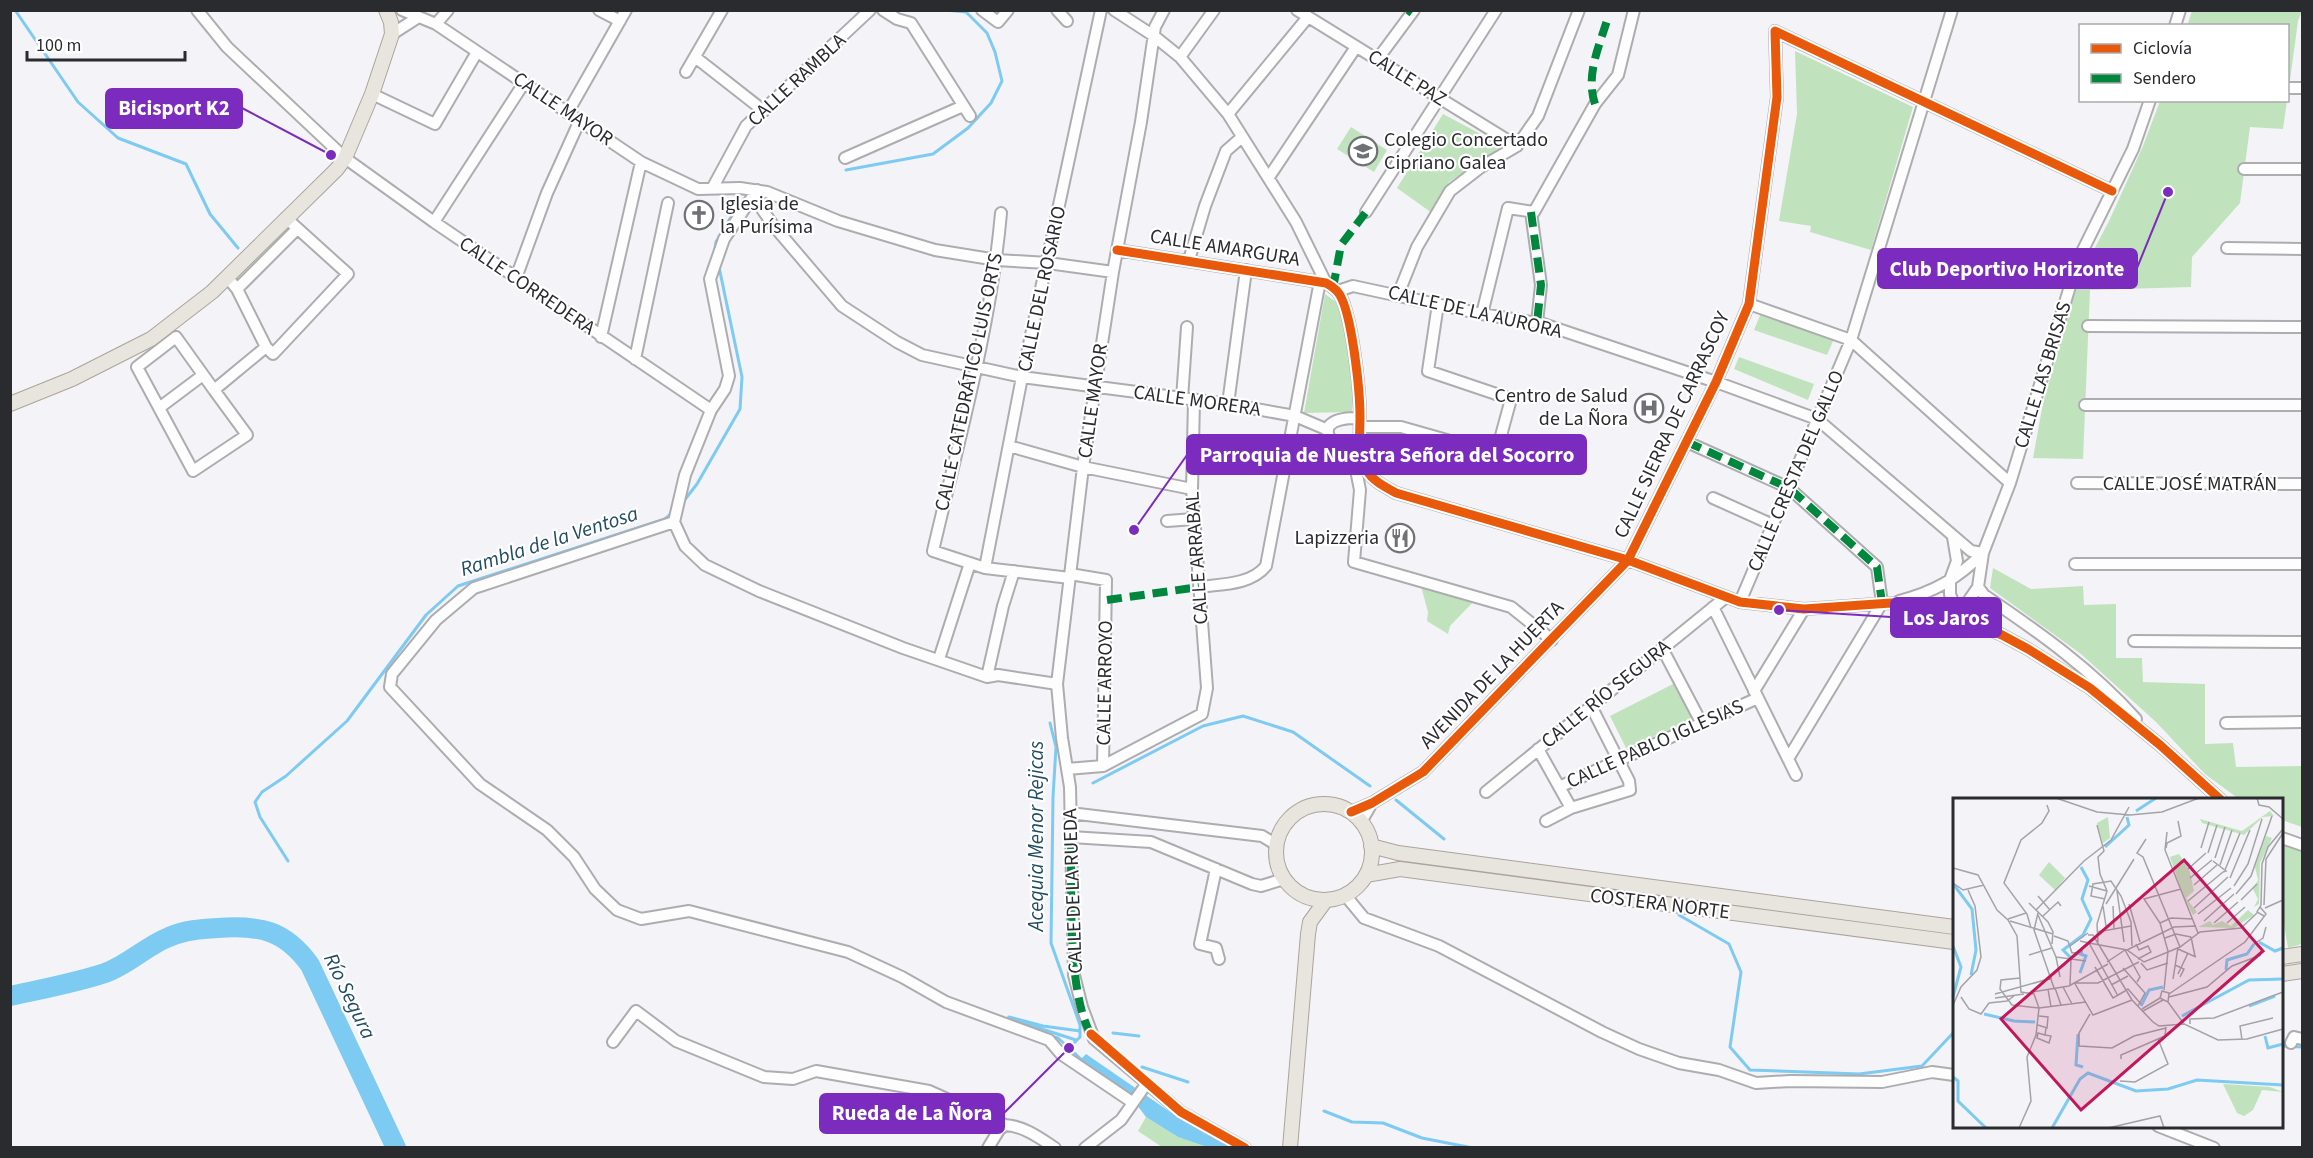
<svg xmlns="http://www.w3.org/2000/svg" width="2313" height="1158" font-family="'Source Sans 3',sans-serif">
  <rect width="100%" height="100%" fill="#f3f3f8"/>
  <path fill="#c0e3bd" d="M2192,11H2302L2298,21L2288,95V26H2187Z
    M1795,51L1913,107L1871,250L1810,232L1811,226L1779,221L1797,114Z
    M2160,101H2287L2283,129L2250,127L2240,203L2192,257L2191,287L2090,290L2083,459L2033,458L2043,403L2079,278L2109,221L2143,146Z
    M1443,114L1503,146L1449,182L1432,213L1397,188Z
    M1351,127L1387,150L1374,172L1337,149Z
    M1325,294L1339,304L1355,376L1352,412L1304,413Z
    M1761,313L1834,339L1827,355L1754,330Z
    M1739,357L1814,384L1808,400L1734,369Z
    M1993,568L2031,589L2083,586L2084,605L2116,604V658H2142L2143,682L2205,684V744L2233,743L2236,767L2302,766V827L2282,820V800L2239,799L2205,774L2156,722L2081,654L1990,588Z
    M1421,586L1478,597L1450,626L1448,634L1427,621L1428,612Z
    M1677,682L1695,719L1626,748L1610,716Z
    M2282,837L2302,843V944L2288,948L2282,913Z
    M1146,1117L1178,1137L1207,1147H1162L1138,1131Z"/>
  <path fill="#7dcaf2" d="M1086,1054L1176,1116L1204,1133L1235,1147H1207L1178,1137L1146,1117L1131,1097L1079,1061Z"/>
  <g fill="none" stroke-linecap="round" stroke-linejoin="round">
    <path stroke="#7dcaf2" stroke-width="3" d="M15,10L78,102L118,138L186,164L210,214L238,248
      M846,170L933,154L968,128L991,103L1002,81L995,52L987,33L966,12L945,10
      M715,249L716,242L737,207
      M683,502L697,484L740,409L742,377L719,267
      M1050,723L1056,747L1053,797L1051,943L1080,1025V1037L1069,1048
      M1093,783L1203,726L1243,716L1293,732L1370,786
      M1396,800L1444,839
      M288,861L260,817L255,802L262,792L286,776L347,721L426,615L458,586L665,519L672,513
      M1679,915L1729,944L1741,972L1730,1047L1750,1070L1859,1074L1922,1066L1954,1032
      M1006,1020L1009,1017L1043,1026L1080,1031
      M1017,1021L1076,1040
      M1113,1033L1139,1036
      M1050,1036L1058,1038L1083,1061
      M2282,1046L2302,1047
      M1142,1067L1188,1082
      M1324,1111L1352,1122L1383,1123L1422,1138L1473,1148"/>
    <path stroke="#7dcaf2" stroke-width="20" d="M10,996C42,989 75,983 105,973C128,965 146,946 169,937C185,930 201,929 218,928C260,925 285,930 310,965L396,1148"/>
    <g stroke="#adadb0" stroke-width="14">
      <path id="minor" d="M197,10L227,47L345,158L434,222L711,410
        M402,10L436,24L641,162L698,189L740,188L767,192L838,221L935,250L997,260L1048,263L1113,272
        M599,10L620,21
        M883,10L897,19L911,23L970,116
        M982,10L998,22L1008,10
        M1057,10L1067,21
        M1114,10L1154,36L1180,57L1228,114L1296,222L1326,283
        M1164,10L1155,27L1141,122L1113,272L1083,467L1057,684L1062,738L1070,787L1074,975L1082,1007L1094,1039L1181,1112L1245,1148
        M1297,10L1517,146
        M436,24L448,10
        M2175,26L2180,10
        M392,34L417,18
        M695,57L764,111
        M1180,57L1214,10
        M1377,60L1414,10
        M686,72L722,10
        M2288,88H2302
        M372,94L435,124L477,52
        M568,112L626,10
        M1228,114L1308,17
        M845,158L963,106
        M2244,169H2302
        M1269,177L1356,47
        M713,187L746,126L870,10
        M757,190L724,239L710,279L729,376L725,389L711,410L685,475L674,522L685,546L705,565L759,591L903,648L987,677L998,675L1057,684
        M753,196L773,225L842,306L897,342L922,355L1022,377L1228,404L1295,416L1328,430
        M1366,212L1496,10
        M1531,212L1541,285L1537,323
        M1001,213C991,327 959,439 933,551L985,568L1070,578
        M434,222L524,83
        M2227,248L2302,249
        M1117,250L1326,283C1330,285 1334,288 1337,291C1352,307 1360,393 1360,417C1360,434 1357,457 1367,471C1374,482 1386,487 1396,493L1628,560L1740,602L1804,609L1891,603L1927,608L1958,616L2002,635L2028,649L2090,688L2160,745L2221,800
        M1189,260L1205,206L1226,151L1242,137
        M227,277L237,289L266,347L273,354L348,274L286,218
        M516,278L547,193L580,120
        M237,289L297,229
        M1338,291L1353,286L1482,314L1543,324L1716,382L1817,419L1971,551L1983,553
        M1398,295L1417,247L1450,191L1481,167L1517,146L1538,116L1579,10
        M1749,304L1851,340L2010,483
        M1482,314L1508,208L1534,212L1595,104L1618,75L1634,10
        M2088,326L2302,327
        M601,337L641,162
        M635,359L668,203
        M214,390L247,435L193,471L137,367L176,337L214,390L266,347
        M1182,399L1187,327
        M1228,404L1246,270
        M2085,405H2302
        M159,408L203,375
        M1360,427H1401L1496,454L1511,399L1428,371L1438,304
        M1687,442L1789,488L1877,567L1882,603
        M1009,446L1083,467L1192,489
        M1354,460L1360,490L1354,562L1511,607L1552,640
        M1358,461C1352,459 1348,454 1342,450C1313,428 1332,417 1360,418
        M2077,483L2302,484
        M1713,498L1773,525
        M1167,521L1194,519
        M674,522L474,588L436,620L392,674L390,687L480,784L547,830L574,857L595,889L617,910L641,919L689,911L848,952L902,977L946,1002L1049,1040L1061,1054L1132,1102
        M1953,537L1957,561L1950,580V594L1958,616
        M2075,564H2302
        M985,568L1022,377L1101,10
        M1070,574L1106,580L1103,766
        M1199,587C1221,584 1251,585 1266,566L1320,281
        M1978,587L1984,595C2040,633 2091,669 2136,719
        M1899,601C1934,592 1957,579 1983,553
        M1740,602L1851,340L1952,10
        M1713,607L1796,775
        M1958,616L1978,587L1983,553L2010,483L2078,260L2133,149L2150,100
        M2134,641L2302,642
        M1662,648L1702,724
        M939,659L970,563
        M987,677L1003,606L1014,571
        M1754,691L1804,609
        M2226,723L2302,722
        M1538,749L1571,808
        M1788,759L1882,603
        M1067,769L1103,766L1202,714L1207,688L1192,489L1194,401
        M1559,787L1758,698
        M1486,792L1726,597
        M1351,812L1372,803L1423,772L1628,560L1716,382L1749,304L1777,97L1775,31L2112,191
        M1070,813L1262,836L1277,845
        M1546,821L1571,808L1630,790L1629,781L1591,706
        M1361,822L1372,803
        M1071,837L1151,842L1252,884L1261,886L1284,879
        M2282,838L2302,845
        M1216,869L1200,944L1216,948L1219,959
        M1345,895L1364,918L1439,946L1602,1032L1639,1049L1679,1063L1719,1070L1756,1083L1790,1081L1882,1082L1932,1072L1954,1075
        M613,1042L636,1011L676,1041L764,1077L793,1079L816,1071L929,1091L1005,1125
        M2291,1043L2294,1037L2302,1039
        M2158,1126L2214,1148
        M988,1148L999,1130L1005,1125C1024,1126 1040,1138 1055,1148
        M1085,1148L1121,1120L1147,1083"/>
    </g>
    <g stroke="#aca49a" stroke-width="16">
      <path id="major" d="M10,404L72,379L151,339L212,292L337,169L345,158L372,94L392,34L391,22L386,10
        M1276 852a48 48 0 1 1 96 0a48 48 0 1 1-96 0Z
        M1371,846L1398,853L1954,927
        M1366,875L1400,869L1954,942
        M2282,957L2302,954
        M2282,974L2302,971
        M1290,1148L1308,934L1310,922L1326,900"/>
    </g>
    <use href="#minor" stroke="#fdfdfe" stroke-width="10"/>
    <use href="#major" stroke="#e8e4de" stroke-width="14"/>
    <path stroke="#00873e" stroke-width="8" stroke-dasharray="15 8" stroke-linecap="butt" d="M1408,10L1412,13
      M1595,104C1585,74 1600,45 1608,17
      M1531,212L1541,285L1537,323
      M1333,288L1341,245L1366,212
      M1687,442L1789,488L1877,567L1882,603
      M1107,600L1199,587
      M1071,837C1072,888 1066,996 1093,1038"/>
    <g stroke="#fff" stroke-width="13">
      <path id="cycleway" d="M1117,250L1326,283C1330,285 1334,288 1337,291C1352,307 1360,393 1360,417C1360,434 1357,457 1367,471C1374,482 1386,487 1396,493L1628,560L1740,602L1804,609L1891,603L1927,608L1958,616L2002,635L2028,649L2090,688L2160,745L2221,800
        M1351,812L1372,803L1423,772L1628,560L1716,382L1749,304L1777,97L1775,31L2112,191
        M1091,1034L1181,1112L1245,1148"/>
    </g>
    <use href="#cycleway" stroke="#e8590c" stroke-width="9"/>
  </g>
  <defs>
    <g id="school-ring" transform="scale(1.5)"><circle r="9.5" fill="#fff" stroke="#707175" stroke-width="1.5"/><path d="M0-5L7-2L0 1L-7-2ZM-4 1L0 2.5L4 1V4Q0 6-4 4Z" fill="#707175"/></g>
    <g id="church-ring" transform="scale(1.5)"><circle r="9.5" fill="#fff" stroke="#707175" stroke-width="1.5"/><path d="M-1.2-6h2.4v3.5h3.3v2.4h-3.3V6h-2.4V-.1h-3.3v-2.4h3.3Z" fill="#707175"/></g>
    <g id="hospital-ring" transform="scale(1.5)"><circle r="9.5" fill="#fff" stroke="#707175" stroke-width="1.5"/><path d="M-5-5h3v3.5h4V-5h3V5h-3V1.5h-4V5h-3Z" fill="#707175"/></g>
    <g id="restaurant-ring" transform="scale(1.5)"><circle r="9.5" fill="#fff" stroke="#707175" stroke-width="1.5"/><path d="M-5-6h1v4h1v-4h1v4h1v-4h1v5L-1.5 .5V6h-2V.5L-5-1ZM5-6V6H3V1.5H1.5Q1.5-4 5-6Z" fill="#707175"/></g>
  </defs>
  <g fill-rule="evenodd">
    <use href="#school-ring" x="1363" y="151"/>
    <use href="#church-ring" x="699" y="215"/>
    <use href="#hospital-ring" x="1649" y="408"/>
    <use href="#restaurant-ring" x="1400" y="538"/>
  </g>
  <g text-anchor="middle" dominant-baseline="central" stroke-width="4.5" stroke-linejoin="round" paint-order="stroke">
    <g font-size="20" fill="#2a2b2f" stroke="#fff">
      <text transform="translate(1407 78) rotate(32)">CALLE PAZ</text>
      <text transform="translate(797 80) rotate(-43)">CALLE RAMBLA</text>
      <text transform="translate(563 109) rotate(34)">CALLE MAYOR</text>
      <text transform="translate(1225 248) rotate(9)">CALLE AMARGURA</text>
      <text transform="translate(527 286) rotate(34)">CALLE CORREDERA</text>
      <text transform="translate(1042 289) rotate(-78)">CALLE DEL ROSARIO</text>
      <text transform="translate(1475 312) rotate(13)">CALLE DE LA AURORA</text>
      <text transform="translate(2043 375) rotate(-73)">CALLE LAS BRISAS</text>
      <text transform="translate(969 382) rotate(-78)">CALLE CATEDRÁTICO LUIS ORTS</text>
      <text transform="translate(1093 401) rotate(-82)">CALLE MAYOR</text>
      <text transform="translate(1197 401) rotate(8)">CALLE MORERA</text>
      <text transform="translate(1672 425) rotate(-65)">CALLE SIERRA DE CARRASCOY</text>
      <text transform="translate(1796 471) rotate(-67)">CALLE CRESTA DEL GALLO</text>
      <text x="2190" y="484">CALLE JOSÉ MATRÁN</text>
      <text transform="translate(1197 558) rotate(-94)">CALLE ARRABAL</text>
      <text transform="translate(1492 675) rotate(-46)">AVENIDA DE LA HUERTA</text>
      <text transform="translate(1105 683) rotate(-89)">CALLE ARROYO</text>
      <text transform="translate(1606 694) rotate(-39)">CALLE RÍO SEGURA</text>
      <text transform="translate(1655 744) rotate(-24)">CALLE PABLO IGLESIAS</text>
      <text transform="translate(1073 891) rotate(-92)">CALLE DE LA RUEDA</text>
      <text transform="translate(1660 904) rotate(7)">COSTERA NORTE</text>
    </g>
    <g font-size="20" fill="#2a2b2f" stroke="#fff" text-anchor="start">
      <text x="1384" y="140">Colegio Concertado<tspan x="1384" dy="23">Cipriano Galea</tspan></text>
      <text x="720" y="204">Iglesia de<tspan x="720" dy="23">la Purísima</tspan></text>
      <text x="1628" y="396" text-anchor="end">Centro de Salud<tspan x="1628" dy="23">de La Ñora</tspan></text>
      <text x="1379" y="538" text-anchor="end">Lapizzeria</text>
    </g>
    <g font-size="21" font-style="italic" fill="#204d64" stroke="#fff">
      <text transform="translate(549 541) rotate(-18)">Rambla de la Ventosa</text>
      <text transform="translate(1036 836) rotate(-90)">Acequia Menor Rejicas</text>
      <text transform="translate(350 996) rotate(64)">Río Segura</text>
    </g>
  </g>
  <g transform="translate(1953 798)">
    <rect width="330" height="330" fill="#f3f3f8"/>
    <path d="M317,13L321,18L310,19L291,37L249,25L247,21L289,33ZM155,19L157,40L150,45L144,25ZM313,38L319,40L307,65L306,106L301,109L305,101L300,91L305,82L302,69ZM226,56L237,74L241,93L233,100L244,114L240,117L231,100L217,59ZM96,64L112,80L102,92L86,77ZM295,112L301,117L281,130L245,129L257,123L260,127L269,123L278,128ZM270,286L317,289L330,294L309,292L300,312L291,318L284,315Z" fill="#c0e3bd"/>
    <path fill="none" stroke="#7dcaf2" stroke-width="3" d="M183,13L203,0M152,49L176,27L174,19M1,87L19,111L23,152L18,177M306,144L322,153L330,150M0,148L8,169L0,199M273,172L274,162L294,156L301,146M127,175L133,158L125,155L118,160L110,152L130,137L138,121L129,101L135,82L128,69M188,208L196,192L210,189M296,208L322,198M31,216L61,223L82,224M229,218L296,182L330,181M125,236L123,267L130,269M312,238L315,250L330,246M0,279L5,283V303L33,330M99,330L127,281L135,275L183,293L215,291L244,282L330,287"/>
    <path fill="none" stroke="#a3a3a8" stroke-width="1.5" d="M103,0L144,14L177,17L209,14L246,0M304,0L306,7L316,9L330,21M144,27L151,53L145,59L147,76L154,93L144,126L145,144M214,34L212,52L245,135M193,41L184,55L190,59L227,149M213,50L214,45L228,38L225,23M248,50L256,24M255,55L264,27M262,60L272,29M260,63L273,73L270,74M267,67L279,32M0,70L25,77L44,112L55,122L64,138L68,194L81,196L86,210L83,237L74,259L78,303L66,330M235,71L253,55M272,72L287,35M237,80L259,62M277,80L297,32M0,85L10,92L31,87M241,87L264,67M136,88L154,93M281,88L295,66L309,21M164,93L171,144M283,96L298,78L319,18M85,98L97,112M152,101L138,98L140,86L158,83L168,98L178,124L179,148M288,102L304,86M235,103L270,74M76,105L95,124L100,134L99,146M153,106L181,61M176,106L187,144M311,107L313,61L330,35M150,108L153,128M160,108L161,131M241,110L275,79M312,110L330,102M83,112L131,63L158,42L176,9M85,115L81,132L101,190M245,116L278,90M85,117L103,159L107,179M90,118L105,104L108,108M311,118L304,114L308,107L309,66L315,49L330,31M55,121L73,115M57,123L100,136M251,123L281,96M207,125L218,120L240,121M261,125L285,104M274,125L292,109M78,130L74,116L51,85L68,42L89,25L96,13L94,7M144,134L178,128M135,137H140L179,202L200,224L206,228L231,226M101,138L115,143L119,155L129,154V149M238,139L242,158M212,140L223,136L238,139M127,143L136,145L165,198M136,145L174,152L191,164L227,149L247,134L288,130L304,115M183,146L186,152L195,148L198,154L185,161M301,146L310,140L313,129M117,148L135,135M225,151L243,159M172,152L187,179L184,184M174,152L221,129L243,128M76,157L99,150M103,159L133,163M154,164L172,152M188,165L194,172L215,165M222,167L231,171L227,179M142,169L160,200L172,193M170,170L192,195L185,208M225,176L235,155M67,180L48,182L47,191L59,207L86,210L133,204M220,181L225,149M121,184L140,217L179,202M121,185H145L186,164M117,187L118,162M158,187L175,178M110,189L119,206M102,190L108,207M95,191L98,209M211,192L215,153L207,125L191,101L228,91M172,193L175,191L188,206M79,194L116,188L155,166M42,196L99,180M216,196L292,144L313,116L307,109M8,199L16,211L28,216L36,205L54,203L61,198M216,199L254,189L279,168L308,157M42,200L71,196M215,204L216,195L209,193L207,200L215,204L231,226L265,242L294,241L330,231M0,207L8,189L24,172L28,159L22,108L15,92M189,211L207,200M190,213L210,202M137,216L126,235V248L159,250L181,238L213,230M237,226V221L261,220L330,194M85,227L94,230L95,219L86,218M92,237L98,238L96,245L84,240L85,235L92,237L93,230M289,242L287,228L320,220M168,261V257L205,241M167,283L182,284L215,266L205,241L212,238L213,229M155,330L207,318L211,330"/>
    <path fill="#c2185b" fill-opacity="0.15" stroke="#c2185b" stroke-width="3" d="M231,62L310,153L128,312L48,221Z"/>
    <rect width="330" height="330" fill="none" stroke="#2a2b2f" stroke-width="3"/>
  </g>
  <path fill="none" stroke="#7b2cbf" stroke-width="2" d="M331 155L242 108M2168 192L2137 268M1134 530L1187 455M1779 610L1891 617M1069 1048L1004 1113"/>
  <g fill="#7b2cbf" stroke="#fff" stroke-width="2">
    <circle cx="331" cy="155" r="6"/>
    <circle cx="2168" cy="192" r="6"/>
    <circle cx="1134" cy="530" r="6"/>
    <circle cx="1779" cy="610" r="6"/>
    <circle cx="1069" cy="1048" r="6"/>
  </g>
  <g fill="#7b2cbf" stroke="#7b2cbf" stroke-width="2">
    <rect x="106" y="89" width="136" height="39" rx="6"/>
    <rect x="1878" y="249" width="259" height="39" rx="6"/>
    <rect x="1187" y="435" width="399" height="39" rx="6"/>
    <rect x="1891" y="598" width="110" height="39" rx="6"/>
    <rect x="820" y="1094" width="184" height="39" rx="6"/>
  </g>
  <g font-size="21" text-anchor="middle" font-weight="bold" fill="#fff">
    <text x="174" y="115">Bicisport K2</text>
    <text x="2007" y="276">Club Deportivo Horizonte</text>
    <text x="1387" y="462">Parroquia de Nuestra Señora del Socorro</text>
    <text x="1946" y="625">Los Jaros</text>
    <text x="912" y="1120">Rueda de La Ñora</text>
  </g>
  <rect width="2313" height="1158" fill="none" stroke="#2a2b2f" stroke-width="24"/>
  <rect x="2079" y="24" width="210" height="78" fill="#ffffff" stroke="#aaaaac" stroke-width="1.5"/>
  <rect x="2091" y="44" width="30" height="9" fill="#e8590c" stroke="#aaaaac" stroke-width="1.5"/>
  <text x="2133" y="54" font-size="18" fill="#2a2b2f">Ciclovía</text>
  <rect x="2091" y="74" width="30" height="9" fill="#00873e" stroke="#aaaaac" stroke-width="1.5"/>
  <text x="2133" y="84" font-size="18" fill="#2a2b2f">Sendero</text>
  <path d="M27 51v9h158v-9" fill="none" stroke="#2a2b2f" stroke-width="3"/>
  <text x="36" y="51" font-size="18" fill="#2a2b2f" stroke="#ffffff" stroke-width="4.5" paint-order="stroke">100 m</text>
</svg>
